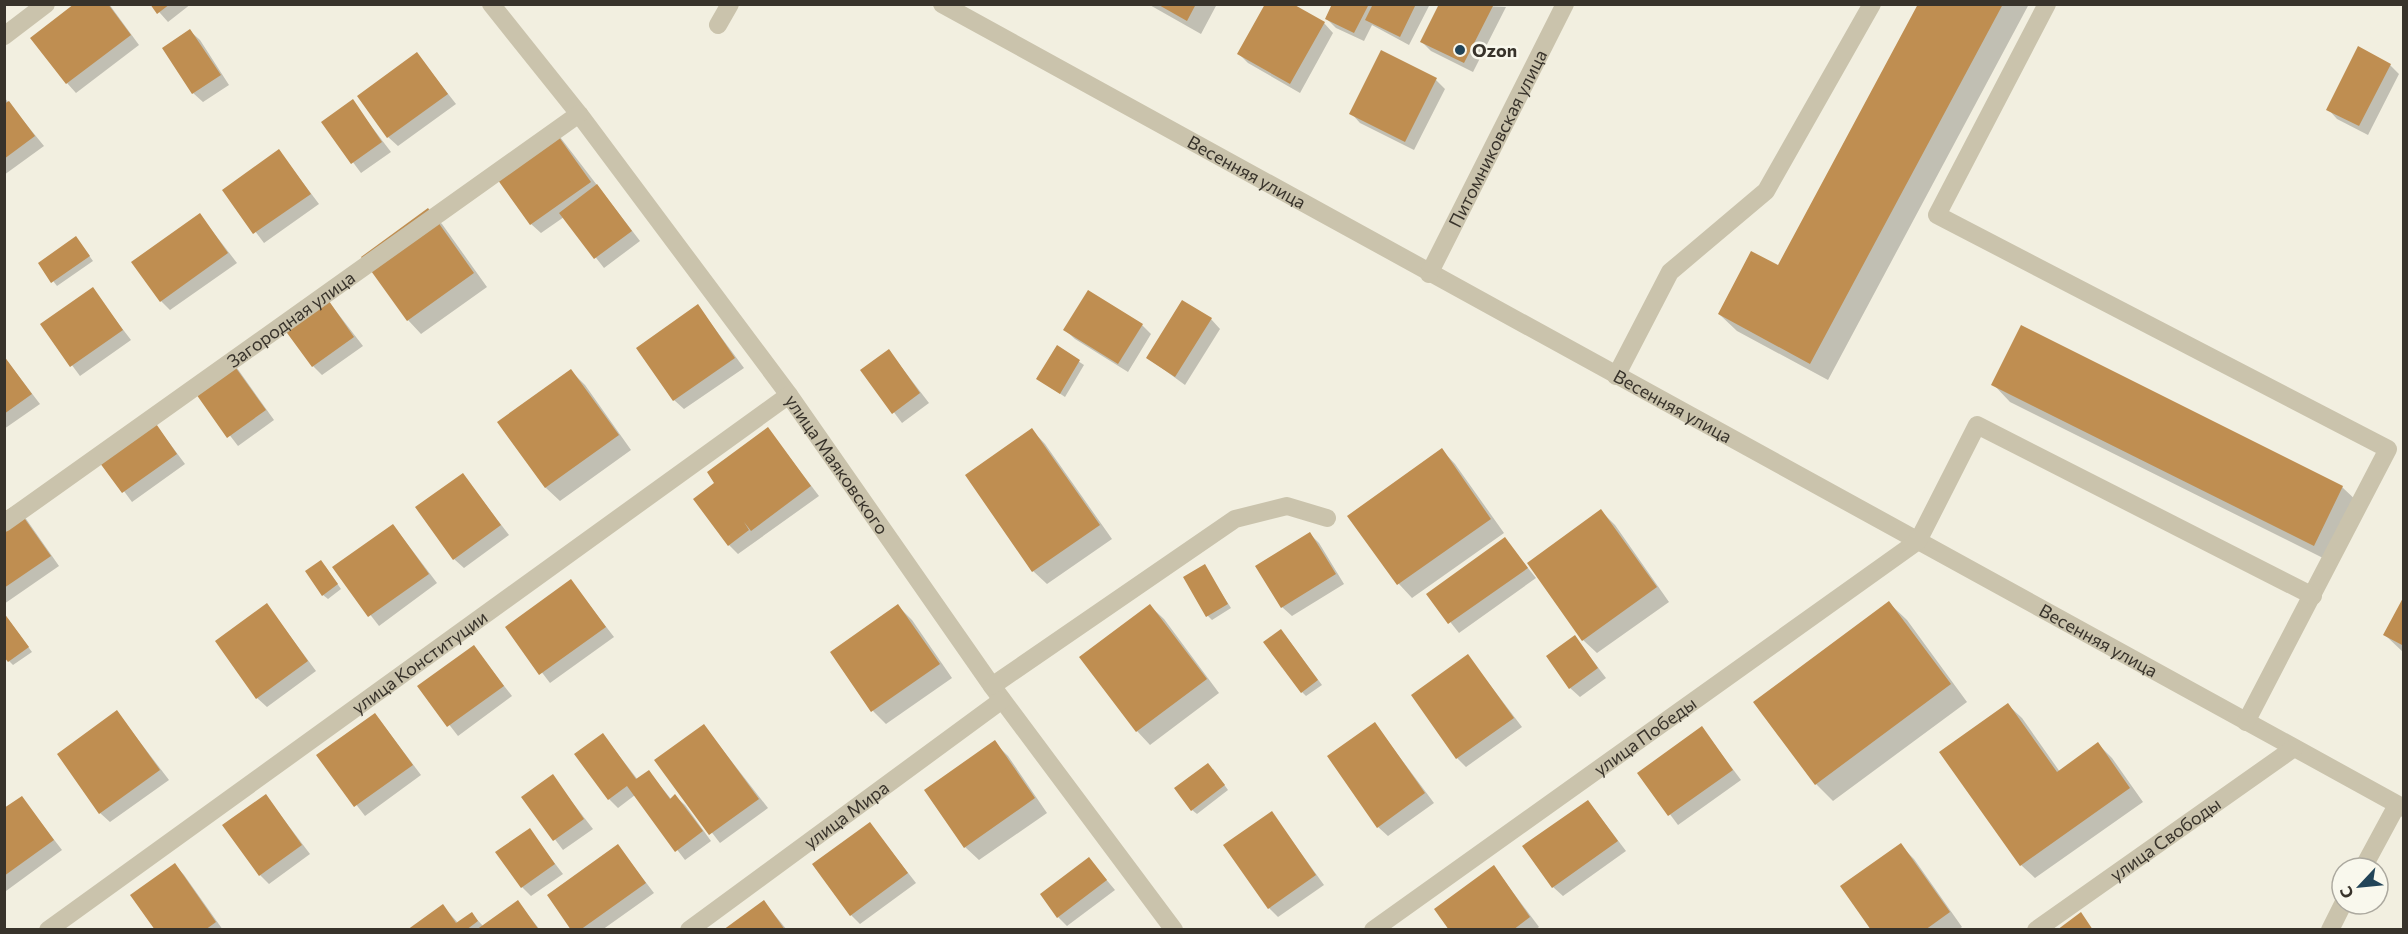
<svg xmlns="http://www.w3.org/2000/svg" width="2408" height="934" font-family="Commissioner,sans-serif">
  <rect width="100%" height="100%" fill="#f2efe0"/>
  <path fill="#0003" d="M76,4H109L139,45L76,93L67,83Z
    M152,4H191L168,22Z
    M1148,4H1217L1201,34Z
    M1333,4H1430L1409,45L1372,25L1364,41L1336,28L1326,18Z
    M1441,4L1506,7L1473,72L1431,51L1422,42Z
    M1919,4H2029L1828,380L1737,331L1719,314L1778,267Z
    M1324,23L1333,33L1300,93L1248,63L1239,54Z
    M190,31L200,40L229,85L203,102L193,93L164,48Z
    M417,54L456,104L398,146L388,137Z
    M2390,65L2399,74L2368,135L2337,119L2328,109Z
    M1436,80L1445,89L1414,150L1360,123L1351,113Z
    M4,97L44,146L4,175Z
    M352,101L391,152L361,173L323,122Z
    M560,137L640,241L604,268L564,217L541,233L531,224Z
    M279,151L319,204L264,243L224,190Z
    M428,210L442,224L487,287L421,334L408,320Z
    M200,215L237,263L170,310L161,301Z
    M80,243L93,261L57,286L40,264Z
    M92,289L131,340L80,376L42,325Z
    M322,293L363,346L322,375L313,366Z
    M698,306L744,368L684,409L674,400Z
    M1211,319L1220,329L1185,385L1148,358Z
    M1142,325L1151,334L1128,372L1075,339L1065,330Z
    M1057,347L1084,365L1065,397L1038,379Z
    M889,351L929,403L902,423L862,370Z
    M4,357L40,404L4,429Z
    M237,368L274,420L238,446L191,385Z
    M571,371L585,385L631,450L560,501L546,488L499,423Z
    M1993,384L2342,487L2360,504L2331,562L2010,402Z
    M150,417L185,464L132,502L97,455Z
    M768,429L819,496L738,554L729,545L717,483Z
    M1032,430L1045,444L1112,539L1047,584L1033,571Z
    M1442,450L1455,464L1504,533L1412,598L1399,584L1349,516Z
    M463,475L509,535L464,568L454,559Z
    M1601,511L1615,525L1669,602L1597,653L1583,640Z
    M4,514L24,516L59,566L4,604Z
    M393,525L437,583L379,626L334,568Z
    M1310,534L1319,543L1344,584L1292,616L1282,607Z
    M1505,539L1536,578L1459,633L1428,594Z
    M325,566L341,589L328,599L323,595Z
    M1204,566L1231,608L1212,620L1208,616Z
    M571,581L614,637L550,683L507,627Z
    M2404,599V653L2385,635Z
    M1889,603L1907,620L1967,702L1833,801L1816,784Z
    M267,605L316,671L267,707L257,698Z
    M898,606L912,620L952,678L886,724L873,711Z
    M1150,606L1164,619L1219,693L1150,745L1137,731Z
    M5,615L32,652L13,665L9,661Z
    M1285,635L1322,685L1306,696L1302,692Z
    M1575,637L1606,678L1580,697L1570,688Z
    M474,647L512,696L458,736L419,686Z
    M1468,656L1522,727L1466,767L1457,758Z
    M2008,705L2022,718L2060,772L2098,744L2112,758L2143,802L2035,878L2021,865Z
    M117,712L169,780L110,822L100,813Z
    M375,714L421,775L365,816L318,755Z
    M1375,724L1434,803L1388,836L1378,827Z
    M704,726L768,808L720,843L656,761Z
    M1702,728L1741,780L1678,825L1639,773Z
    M603,735L638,780L649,772L671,799L675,796L685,805L711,841L685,860L635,795L618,808L609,799Z
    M994,742L1008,756L1047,813L979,860L965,847Z
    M1213,769L1228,790L1197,814L1192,810Z
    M552,776L593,829L563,850L523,797Z
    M266,796L310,854L269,884L260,875Z
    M22,798L62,850L6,891L4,810Z
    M1588,801L1626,851L1563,896L1553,887Z
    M1272,813L1324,885L1278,917L1269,908Z
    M870,824L916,883L860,924L851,915Z
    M529,830L563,874L531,896L522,887Z
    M1900,845L1914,859L1962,927L1958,930H1872Z
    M618,846L654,893L602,930H573Z
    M1089,859L1115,890L1067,926L1058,917Z
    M175,865L184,875L223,930H157Z
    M1494,867L1539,927L1535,930H1451Z
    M518,902L540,930H411L443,906L458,923L472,914L483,926Z
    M764,902L787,930H726Z"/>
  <path fill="#bf8e51" d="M74,4H108L131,35L66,84L30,38Z
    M150,4H170L157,14Z
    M1157,4H1196L1187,21Z
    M1265,4H1293L1325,22L1290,84L1237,54Z
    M1332,4H1369L1354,33L1325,19Z
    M1373,4H1416L1400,37L1365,20Z
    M1439,4H1494L1464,63L1420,42Z
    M1918,4H2003L1810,364L1718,314L1751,251L1778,265Z
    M190,29L221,75L192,94L162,48Z
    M2358,46L2391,64L2359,126L2326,110Z
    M1381,50L1437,78L1405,142L1349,114Z
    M417,52L448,94L387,138L357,96Z
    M353,99L382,142L351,164L321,122Z
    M9,101L35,136L4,159V104Z
    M551,126L591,182L530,225L490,169Z
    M279,149L311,194L253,234L222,190Z
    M597,184L632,231L594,259L559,213Z
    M428,208L474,273L407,321L361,257Z
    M200,213L228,253L160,302L131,262Z
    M76,236L90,256L51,283L38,263Z
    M93,287L123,330L70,367L40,324Z
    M1088,290L1143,324L1118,364L1063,330Z
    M322,291L354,337L312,367L279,322Z
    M1182,300L1212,318L1175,377L1146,358Z
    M698,304L735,358L673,401L636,348Z
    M2021,325L2343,486L2314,546L1991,385Z
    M1057,345L1080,360L1060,394L1036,379Z
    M889,349L920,393L892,414L860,370Z
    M4,356L32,394L4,414Z
    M228,357L266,410L227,438L189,384Z
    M571,369L619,435L545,488L497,422Z
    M150,415L177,454L122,493L94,455Z
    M768,427L811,486L751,531L744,522L749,530L728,546L693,499L714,483L707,472Z
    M1032,428L1100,525L1032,572L965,475Z
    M1442,448L1491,519L1397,585L1347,516Z
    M463,473L501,525L453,560L415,507Z
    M15,505L51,556L4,588V512Z
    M1601,509L1657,587L1582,641L1527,563Z
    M393,524L429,574L368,617L332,567Z
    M1310,532L1336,574L1281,608L1255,566Z
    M1505,537L1528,568L1448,624L1426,594Z
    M321,560L338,584L322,596L305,571Z
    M1205,564L1228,604L1206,617L1183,577Z
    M571,579L606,627L539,675L505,627Z
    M2404,596V646L2383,635Z
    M1889,601L1951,684L1815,785L1753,702Z
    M267,603L308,661L256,699L215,641Z
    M898,604L940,664L871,712L830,652Z
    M1150,604L1207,679L1136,732L1079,657Z
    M4,613L29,647L8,662L4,657Z
    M1281,629L1318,680L1301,693L1263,642Z
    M1575,635L1598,668L1569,689L1546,656Z
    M474,645L504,686L447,727L417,686Z
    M1468,654L1514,718L1456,759L1411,695Z
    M2008,703L2057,772L2098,742L2130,788L2020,866L1939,752Z
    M117,710L160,770L99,814L57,754Z
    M375,713L413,765L354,807L316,755Z
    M1375,722L1425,793L1377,828L1327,756Z
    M704,724L759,799L709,835L654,760Z
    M1702,726L1733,770L1668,816L1637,773Z
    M603,733L636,779L649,770L670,799L675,794L703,831L675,852L627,786L608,800L574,754Z
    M995,740L1035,798L964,848L924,790Z
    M1208,763L1225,785L1191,811L1174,788Z
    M553,774L584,819L553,841L521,797Z
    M266,794L302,845L259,876L222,825Z
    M22,796L54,840L4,876V808Z
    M1588,800L1618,841L1552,888L1522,846Z
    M1272,811L1316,875L1268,909L1223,845Z
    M870,822L908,873L850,916L812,864Z
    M530,828L555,864L521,888L495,852Z
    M1901,843L1950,912L1925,930H1871L1840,886Z
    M618,844L646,883L580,930H571L547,895Z
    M1089,857L1107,880L1057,918L1040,894Z
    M175,863L216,922L205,930H155L130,895Z
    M1494,865L1530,917L1513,930H1449L1434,909Z
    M518,900L539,930H476Z
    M764,900L785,930H723Z
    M443,904L456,923L472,912L478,921L466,930H407Z
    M2081,912L2093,930H2057Z"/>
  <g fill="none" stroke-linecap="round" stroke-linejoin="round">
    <g stroke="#cac3ac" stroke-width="18">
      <path id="s1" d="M491,4L579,114L789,395L992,686L1174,930"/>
      <path id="s2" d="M942,4L2404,808"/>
      <path d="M2047,4L1937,215L2388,449L2246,722"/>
      <path d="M718,25L730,4"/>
      <path d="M4,36L46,4"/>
      <path id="s3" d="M1429,274L1565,4"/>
      <path d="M1616,376L1670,272L1766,191L1872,4"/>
      <path id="s4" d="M4,523L579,114"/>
      <path d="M992,686L1235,519L1287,506L1327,518"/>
      <path d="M2363,868L2397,805"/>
      <path id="s5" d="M48,930L789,395"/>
      <path id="s6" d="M689,930L1002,700"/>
      <path id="s7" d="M1373,930L1918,541L1977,425L2313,596"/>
      <path id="s8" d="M2036,930L2294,748"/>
      <path d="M2330,930L2343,904"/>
    </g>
  </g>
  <circle fill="#224458" stroke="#f9f8ed" stroke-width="2" cx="1460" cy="50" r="6"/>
  <g text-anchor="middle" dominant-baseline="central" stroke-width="5" stroke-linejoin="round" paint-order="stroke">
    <g font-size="18" font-weight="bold" fill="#38332b" stroke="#f9f8ed" text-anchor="start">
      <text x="1472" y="50">Ozon</text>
    </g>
    <g font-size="18" fill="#38332b" stroke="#f9f8ed">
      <text stroke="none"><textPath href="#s3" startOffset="152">Питомниковская улица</textPath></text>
      <text stroke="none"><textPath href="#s2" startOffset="348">Весенняя улица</textPath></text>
      <text stroke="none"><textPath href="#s4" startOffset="352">Загородная улица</textPath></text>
      <text stroke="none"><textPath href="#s2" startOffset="834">Весенняя улица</textPath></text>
      <text stroke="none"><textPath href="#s1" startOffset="576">улица Маяковского</textPath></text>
      <text stroke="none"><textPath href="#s2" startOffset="1320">Весенняя улица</textPath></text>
      <text stroke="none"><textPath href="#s5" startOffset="458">улица Конституции</textPath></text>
      <text stroke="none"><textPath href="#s7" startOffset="334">улица Победы</textPath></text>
      <text stroke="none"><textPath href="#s6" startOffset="195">улица Мира</textPath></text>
      <text stroke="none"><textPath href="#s8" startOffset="158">улица Свободы</textPath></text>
    </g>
  </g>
  <rect width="2408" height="934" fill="none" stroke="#38332b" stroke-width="12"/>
  <g transform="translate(2360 886) rotate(244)"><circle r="28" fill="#f9f8ed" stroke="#aca99f" stroke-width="1.5"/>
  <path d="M0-4.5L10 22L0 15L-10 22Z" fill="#224458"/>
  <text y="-9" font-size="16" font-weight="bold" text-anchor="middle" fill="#38332b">С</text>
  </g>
</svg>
